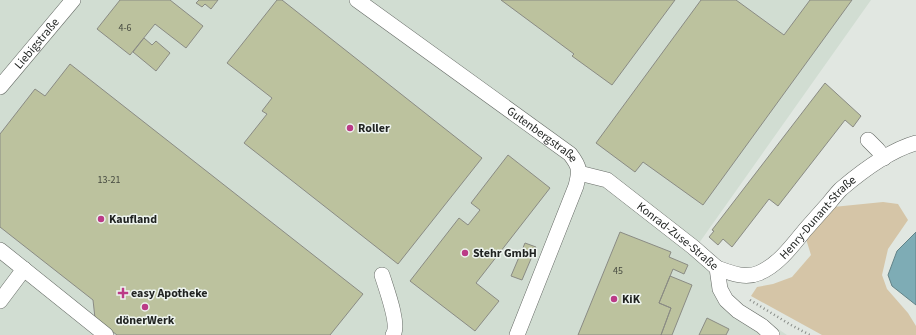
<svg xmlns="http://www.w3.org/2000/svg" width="916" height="335" font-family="'Source Sans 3',sans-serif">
  <rect width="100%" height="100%" fill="#e1e7e1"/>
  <path fill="#d1ddd2" d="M0,0H871L692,253L710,272L735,300L787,335H0Z"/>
  <path fill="#d5c5a7" d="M883,202L898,204L908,220L888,249L882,275L887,289L908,313L916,326V335H822L751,296L757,287L773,284L792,277L811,255L806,239L833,207Z"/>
  <path fill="#7eacb5" stroke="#628388" d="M916,232V305L892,286L888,275L897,251Z"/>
  <path fill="#bcc29e" stroke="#8a8b84" d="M120,0H170L203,26L186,48L155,24L130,55L97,29Z
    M199,0H218L211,9L205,4L202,7L196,3Z
    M277,0H282L482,158L398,264L244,143L267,114L262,111L272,98L227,63Z
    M501,0H675L612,85L572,56L574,54Z
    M701,0H736L784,35L810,0H852L703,205L643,162L635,172L596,143Z
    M144,38L152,45L156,41L170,53L156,71L133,52Z
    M70,64L363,294L330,335H117L95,318L93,300L0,227V134L35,89L45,96Z
    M825,83L861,116L853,127L845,120L778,206L769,199L732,247L723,239L718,245L709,237L714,231L712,230Z
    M508,155L550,188L476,283L499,301L475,331L410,281L459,218L468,225L480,210L471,203Z
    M620,232L671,252L669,257L688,265L684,274L673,269L659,303L671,308L661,335H578Z
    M525,243L536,247L522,280L511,276Z
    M670,276L692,285L672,335H661L671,308L659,303Z
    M707,318L729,329L726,335H699Z"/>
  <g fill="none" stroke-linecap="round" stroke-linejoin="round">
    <g stroke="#666b66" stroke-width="16">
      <g id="minor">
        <path id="s1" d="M357,0L570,154C580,167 580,170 576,186L517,335"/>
        <path id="s2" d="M0,87L73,0"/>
        <path d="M868,140L878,150L884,158"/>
        <path id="s3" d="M579,173L607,180L693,247L717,268L720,289L726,300L738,311L762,326L772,335"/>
        <path d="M0,250L106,335"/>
        <path id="s4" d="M717,268C731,273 745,279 759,273C778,265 792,246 805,230C813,221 821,212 829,203C833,198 837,193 841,189C861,172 891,150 916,143"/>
        <path d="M382,275C386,288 400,325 393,335"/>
        <path d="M0,301L24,269"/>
      </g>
    </g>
    <path stroke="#888c88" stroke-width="2.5" stroke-dasharray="1 3" stroke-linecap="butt" d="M750,300L791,325L810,335"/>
    <use href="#minor" stroke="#fff" stroke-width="15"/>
  </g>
  <g fill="#bb3b87" stroke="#eef4ef" stroke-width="1.5">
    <circle cx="350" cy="128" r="4"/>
    <circle cx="101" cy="219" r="4"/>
    <circle cx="465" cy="253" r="4"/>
    <path d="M121 287h4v4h4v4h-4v4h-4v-4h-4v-4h4z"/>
    <circle cx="614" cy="299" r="4"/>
    <circle cx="145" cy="307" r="4"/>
  </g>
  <g text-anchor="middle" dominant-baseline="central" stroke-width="3" stroke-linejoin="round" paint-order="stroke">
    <g font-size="10" fill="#464a40">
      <text x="125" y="28">4-6</text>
      <text x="109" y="180">13-21</text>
      <text x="618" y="271">45</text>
    </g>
    <g font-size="12" fill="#1f2220" stroke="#eef4ef">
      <text stroke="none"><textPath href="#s2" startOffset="57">Liebigstraße</textPath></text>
      <text stroke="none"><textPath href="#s1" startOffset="229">Gutenbergstraße</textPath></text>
      <text stroke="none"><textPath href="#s4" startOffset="125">Henry-Dunant-Straße</textPath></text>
      <text stroke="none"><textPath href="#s3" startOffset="119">Konrad-Zuse-Straße</textPath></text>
    </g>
    <g font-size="12" font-weight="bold" fill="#1f2220" stroke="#eef4ef" text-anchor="start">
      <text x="358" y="128">Roller</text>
      <text x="109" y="219">Kaufland</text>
      <text x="473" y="253">Stehr GmbH</text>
      <text x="131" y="293">easy Apotheke</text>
      <text x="622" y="299">KiK</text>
      <text x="145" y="320" text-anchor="middle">dönerWerk</text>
    </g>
  </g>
</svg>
